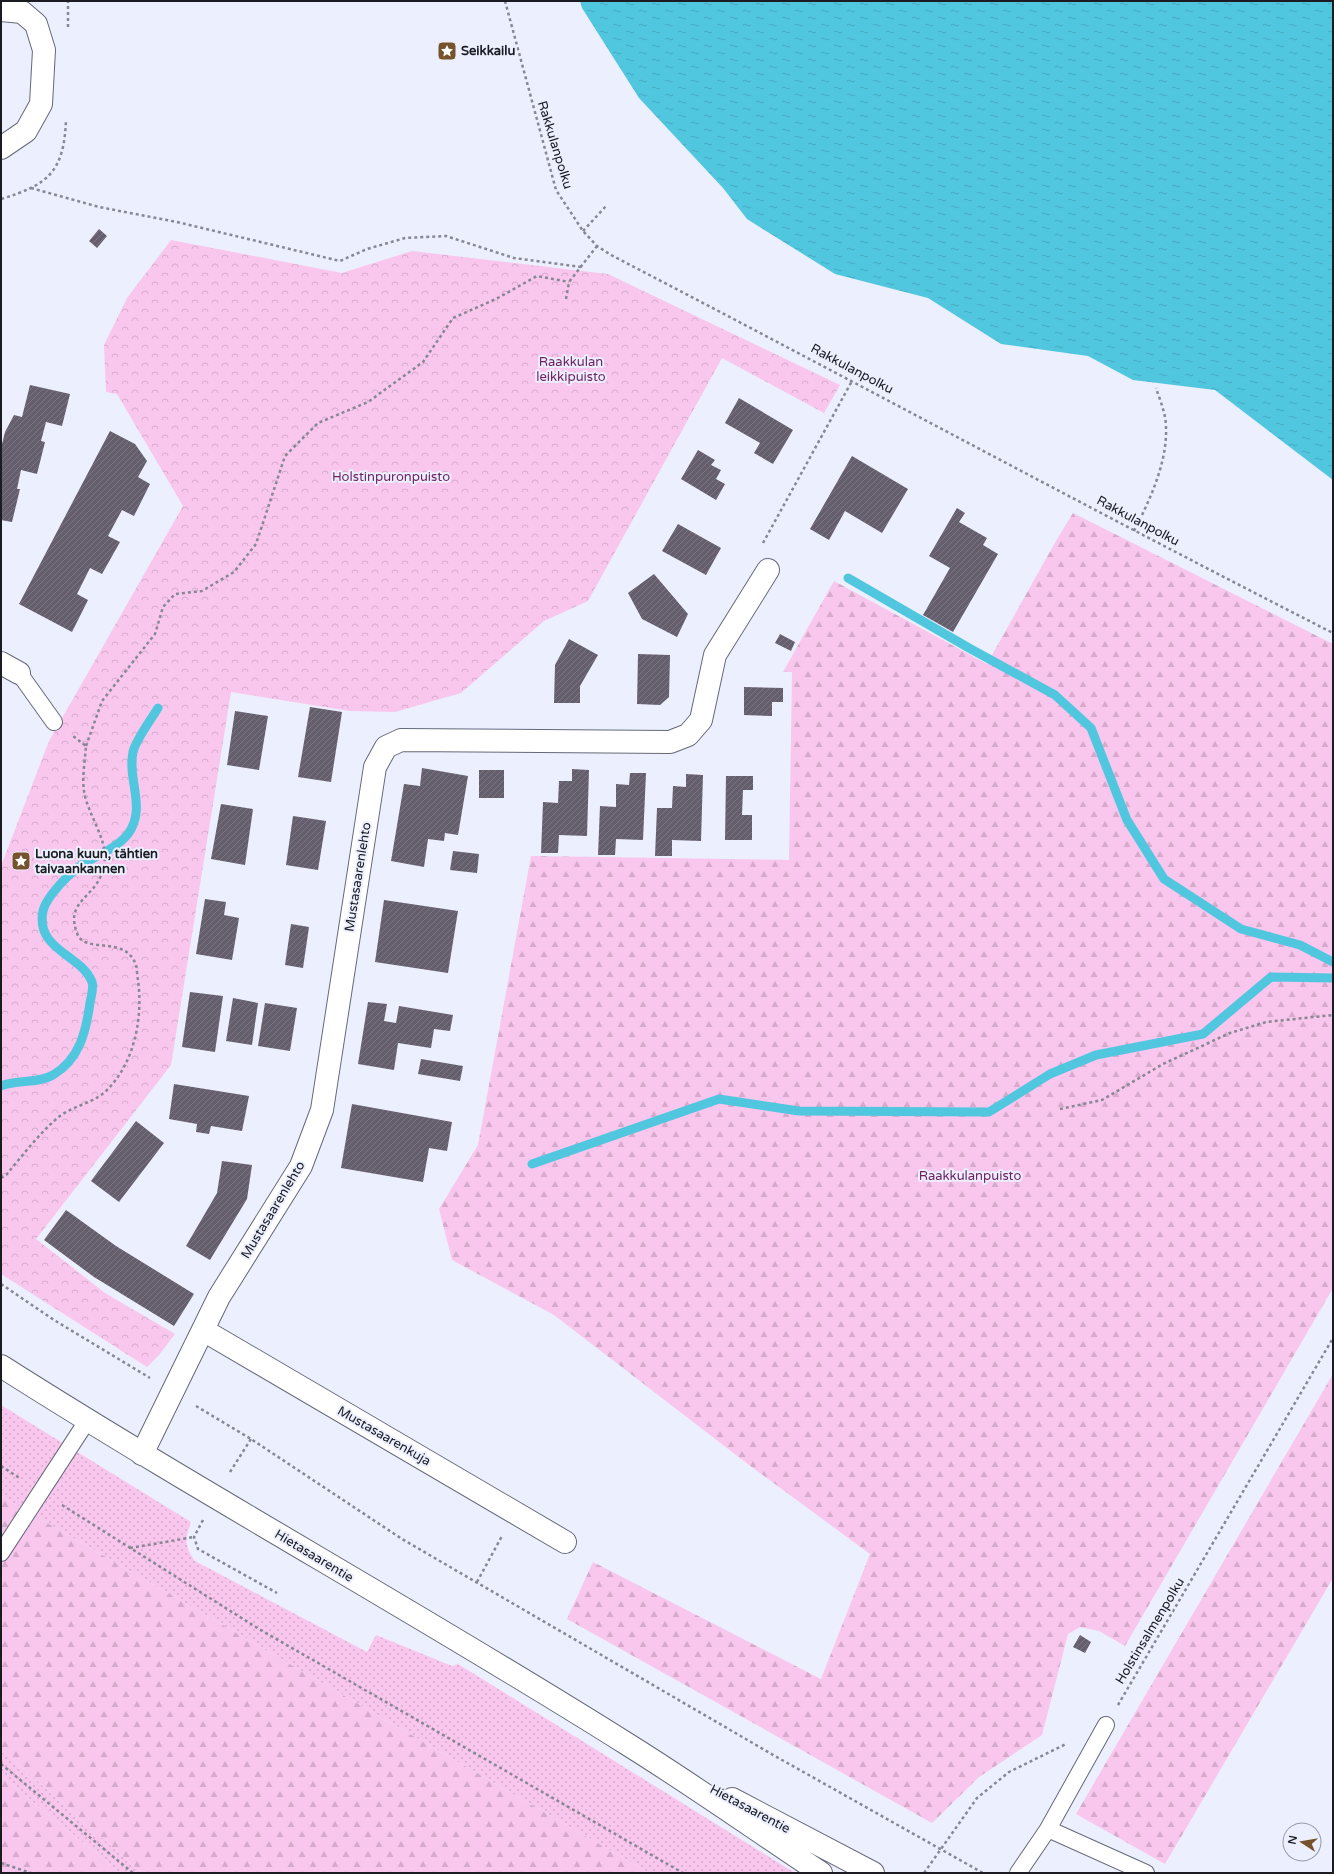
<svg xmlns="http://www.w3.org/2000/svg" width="1334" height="1874" font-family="'Varela Round',sans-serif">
  <defs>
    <pattern id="grass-dots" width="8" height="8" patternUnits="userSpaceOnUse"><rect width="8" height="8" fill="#f9c6ed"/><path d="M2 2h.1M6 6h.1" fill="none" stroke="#d5aacb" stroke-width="1.8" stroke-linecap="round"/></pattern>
    <pattern id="forest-firs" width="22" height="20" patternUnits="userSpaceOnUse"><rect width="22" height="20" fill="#f9c6ed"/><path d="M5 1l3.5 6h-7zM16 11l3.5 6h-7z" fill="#d5aacb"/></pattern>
    <pattern id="park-crowns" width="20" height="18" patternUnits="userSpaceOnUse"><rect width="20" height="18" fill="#f9c6ed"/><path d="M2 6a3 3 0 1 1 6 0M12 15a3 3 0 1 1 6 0" fill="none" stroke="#d5aacb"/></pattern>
    <pattern id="water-ripples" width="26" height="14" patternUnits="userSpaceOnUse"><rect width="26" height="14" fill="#51c7df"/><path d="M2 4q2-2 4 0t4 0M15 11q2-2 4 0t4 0" fill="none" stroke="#46aabf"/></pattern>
    <pattern id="building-hatch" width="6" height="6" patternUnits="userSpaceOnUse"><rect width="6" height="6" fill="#655e6d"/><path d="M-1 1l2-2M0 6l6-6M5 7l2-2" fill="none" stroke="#7a7581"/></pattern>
  </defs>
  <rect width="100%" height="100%" fill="#eceffe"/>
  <path fill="url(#grass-dots)" d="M1,1405L191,1522C185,1538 184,1546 195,1561L367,1652L376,1635L452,1666L458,1664L795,1873H649L1,1496Z
    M1,1749L142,1873H120L1,1776Z"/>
  <path fill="url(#forest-firs)" d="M1073,513L1333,644V1288L1125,1646L1099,1631L1080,1627L1068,1634L1042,1735L979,1777L932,1823L567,1619L593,1562L821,1679L870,1554L753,1468L554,1315L452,1260L439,1209L478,1145L531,856L789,860L792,672H783L834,581L987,664L1056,541Z
    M1333,1374V1578L1165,1864L1076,1814Z
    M1,1496L649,1873H142L1,1749Z
    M1,1776L120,1873H1Z"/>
  <path fill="url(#park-crowns)" d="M171,240L342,273L412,251L608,274L840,385L824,413L722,358L588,601L544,621L461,693L395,712L350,711L231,692L171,1065L36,1239L105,1293L175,1334L159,1355L147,1367L1,1274V866L49,741L183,506L117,394L106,392L104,345L127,298Z"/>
  <path fill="url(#water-ripples)" d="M580,1H1333V480L1215,390L1133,380L1088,356L1001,344L928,298L835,274L747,219L723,188L639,98L582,8Z"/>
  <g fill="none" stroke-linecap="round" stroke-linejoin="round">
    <path stroke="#51c7df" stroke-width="9" d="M848,578L969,648L1055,695L1091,728L1127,820L1164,879L1241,929L1300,945L1333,962
      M1,1086C17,1079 37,1084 53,1075C80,1059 86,1031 90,1003C91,997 94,987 92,982C82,955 35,950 43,911C46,897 71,871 83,864C98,855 117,848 128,834C147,808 127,780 133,752C135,741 152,718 158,708
      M532,1164L719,1099L799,1111L989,1112L1050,1074L1096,1055L1203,1034L1271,977L1333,978"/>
  </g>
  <path fill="url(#building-hatch)" d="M99,229L107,236L97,248L89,241Z
    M30,385L70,394L62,426L46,422L41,441L45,442L37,474L21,470L17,489H20L12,522L1,520V448L5,432L14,415L22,417Z
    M739,398L793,430L773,464L754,453L760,443L725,423Z
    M110,431L135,444L147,461L138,477L150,484L134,516L122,510L108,536L120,542L102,574L90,568L77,594L88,600L72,632L19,604Z
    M698,450L715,460L711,465L721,470L716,479L725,484L716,500L681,479Z
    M852,456L908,489L882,533L845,511L829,540L810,529Z
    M957,508L965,513L959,522L987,538L983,545L998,554L953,632L923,615L950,568L929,556Z
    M678,524L721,548L706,575L662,551Z
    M654,574L688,614L677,637L642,619L628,593Z
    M780,634L795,642L791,651L775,643Z
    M569,639L598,655L580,686V703H554L555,665Z
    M638,654L670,655L669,697L660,705L637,704Z
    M744,687L783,688V702H772V716L744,715Z
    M310,707L342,712L331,782L298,777Z
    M235,711L268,716L259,770L227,765Z
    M422,768L468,776L458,835L445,833L444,841L428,839L424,867L391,861L404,784L420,786Z
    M572,769L589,770L587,836L559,835L558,853H541L543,802L558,803L559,781H572Z
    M479,770H504V798H479Z
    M630,773H646L643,840L616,839L615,855H598L600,806L616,807V784L629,785Z
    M686,774L703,775L701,841L672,840V856H655L657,808H672L673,786L686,787Z
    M726,776H753V790H743L742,815H752V840H725Z
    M221,804L253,809L245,865L211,859Z
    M293,816L326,821L318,870L286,865Z
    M453,851L479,854L477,873L450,870Z
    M205,899L226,902L224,915L239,918L232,960L196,954Z
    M384,900L458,911L448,973L375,962Z
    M291,924L309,927L303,968L285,965Z
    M190,992L223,996L215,1052L182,1047Z
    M233,998L258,1003L252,1045L226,1041Z
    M368,1002L387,1004L384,1021L396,1023L399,1006L453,1015L450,1031L434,1029L431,1048L398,1043L394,1070L358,1064Z
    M265,1003L297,1008L290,1051L258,1046Z
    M421,1059L463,1066L460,1081L418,1074Z
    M174,1084L249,1096L242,1131L211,1126L209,1134L196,1132L197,1124L169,1119Z
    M352,1104L452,1122L447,1151L429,1148L423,1182L341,1168Z
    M136,1121L164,1143L119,1202L91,1181Z
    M222,1161L252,1165L247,1199L210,1260L186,1246L217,1193Z
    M66,1210L116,1246L194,1294L174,1326L94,1277L44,1240Z
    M1080,1635L1091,1642L1085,1653L1073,1647Z"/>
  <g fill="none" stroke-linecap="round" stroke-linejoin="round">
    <g stroke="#656979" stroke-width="18">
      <path id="lane" d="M19,673L54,722
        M1,1553L87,1421
        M1048,1829L1146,1873
        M1018,1873L1048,1829L1106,1725"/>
    </g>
    <g stroke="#656979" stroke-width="24">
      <path id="street" d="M1,10L22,12L36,24L44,50L41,104L26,131L1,148
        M1,663L19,673
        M203,1330L565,1542
        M142,1454L219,1297L301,1166L322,1110L375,767L386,747L401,740L670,742L688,735L701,720L715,655L768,570"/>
    </g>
    <g stroke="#656979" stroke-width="24">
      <path id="secondary" d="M1,1366C207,1497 421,1614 627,1744C693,1785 756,1830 821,1873
        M732,1799L873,1873"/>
    </g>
    <path stroke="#868893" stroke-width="2.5" stroke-dasharray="3 3" stroke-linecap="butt" d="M505,1L556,190L583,231L597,246L611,255C852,380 1091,510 1333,633
      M68,27V1
      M31,188L99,207L177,222L340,261L367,249L405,238L446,236L514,258L581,267
      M1,199C48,185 64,172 66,120
      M583,231L607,205
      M566,299L569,282L597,246
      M1134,531C1151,498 1171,455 1165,417C1163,407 1159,397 1156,388
      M763,543L852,381
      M86,746L102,701L155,634L163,607L175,594L202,591L234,572L256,544L285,456L318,423L368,402L423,362L453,318L496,299L537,276L569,282
      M1060,1109L1102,1100L1163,1064L1230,1033L1266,1022L1333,1015
      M1,1178L7,1174C22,1156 42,1130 60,1116C75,1105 94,1103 107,1090C135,1062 143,1017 138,980C137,975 137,969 136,965C125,934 84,955 77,933C67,906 85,901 97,883C101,878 105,864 105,857C105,836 87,812 84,791C82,777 85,760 86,746L73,736
      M1,1284L54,1320L150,1378
      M196,1406L251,1439L402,1539L775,1756L983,1873
      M1,1466L21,1479
      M230,1472L251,1439
      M62,1505L259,1629L683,1873
      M203,1520L194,1537L198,1549L277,1593
      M130,1548L194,1537
      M477,1582L502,1536
      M1118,1705L1333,1338
      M1,1764L133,1873
      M1,1863L31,1873
      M924,1873L977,1798L1009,1772L1066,1744"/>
    <use href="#lane" stroke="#fff" stroke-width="16"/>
    <use href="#street" stroke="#fff" stroke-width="22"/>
    <use href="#secondary" stroke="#fff" stroke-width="22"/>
  </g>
  <defs>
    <g id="sight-square" transform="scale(1)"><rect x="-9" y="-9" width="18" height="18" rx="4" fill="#77532d" stroke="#eceffe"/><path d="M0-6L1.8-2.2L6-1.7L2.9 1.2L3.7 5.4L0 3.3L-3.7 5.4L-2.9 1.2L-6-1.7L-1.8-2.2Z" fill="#fff"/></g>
  </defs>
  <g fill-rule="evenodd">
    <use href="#sight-square" x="447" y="51"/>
    <use href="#sight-square" x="21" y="861"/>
  </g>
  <g text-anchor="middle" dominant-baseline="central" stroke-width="4" stroke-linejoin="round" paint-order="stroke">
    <g font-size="13" font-weight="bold" fill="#1a1c22" stroke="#eceffe" text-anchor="start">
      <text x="461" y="51">Seikkailu</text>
      <text x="35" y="854">Luona kuun, tähtien<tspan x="35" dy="15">taivaankannen</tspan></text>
    </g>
    <g font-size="13" fill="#1a1c22" stroke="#eceffe">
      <text transform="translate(555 145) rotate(73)">Rakkulanpolku</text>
      <text transform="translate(852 369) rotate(28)">Rakkulanpolku</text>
      <text transform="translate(1138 521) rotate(28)">Rakkulanpolku</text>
      <text transform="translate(358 877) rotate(-81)">Mustasaarenlehto</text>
      <text transform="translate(273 1210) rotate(-59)">Mustasaarenlehto</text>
      <text transform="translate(384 1436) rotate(30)">Mustasaarenkuja</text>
      <text transform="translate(314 1556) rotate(31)">Hietasaarentie</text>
      <text transform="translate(1150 1631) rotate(-59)">Holstinsalmenpolku</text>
      <text transform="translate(750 1809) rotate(28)">Hietasaarentie</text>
    </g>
    <g font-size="13" fill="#6f1e62" stroke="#eceffe">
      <text x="571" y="362">Raakkulan<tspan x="571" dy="15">leikkipuisto</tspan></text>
      <text x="391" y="477">Holstinpuronpuisto</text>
      <text x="970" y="1176">Raakkulanpuisto</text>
    </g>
  </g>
  <rect width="1334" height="1874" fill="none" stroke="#1a1c22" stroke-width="4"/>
  <g transform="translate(1302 1842) rotate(282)"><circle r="19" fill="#eceffe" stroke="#989ba6"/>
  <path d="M0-3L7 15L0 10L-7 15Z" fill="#77532d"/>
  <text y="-6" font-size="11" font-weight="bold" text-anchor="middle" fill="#1a1c22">N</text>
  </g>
</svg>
